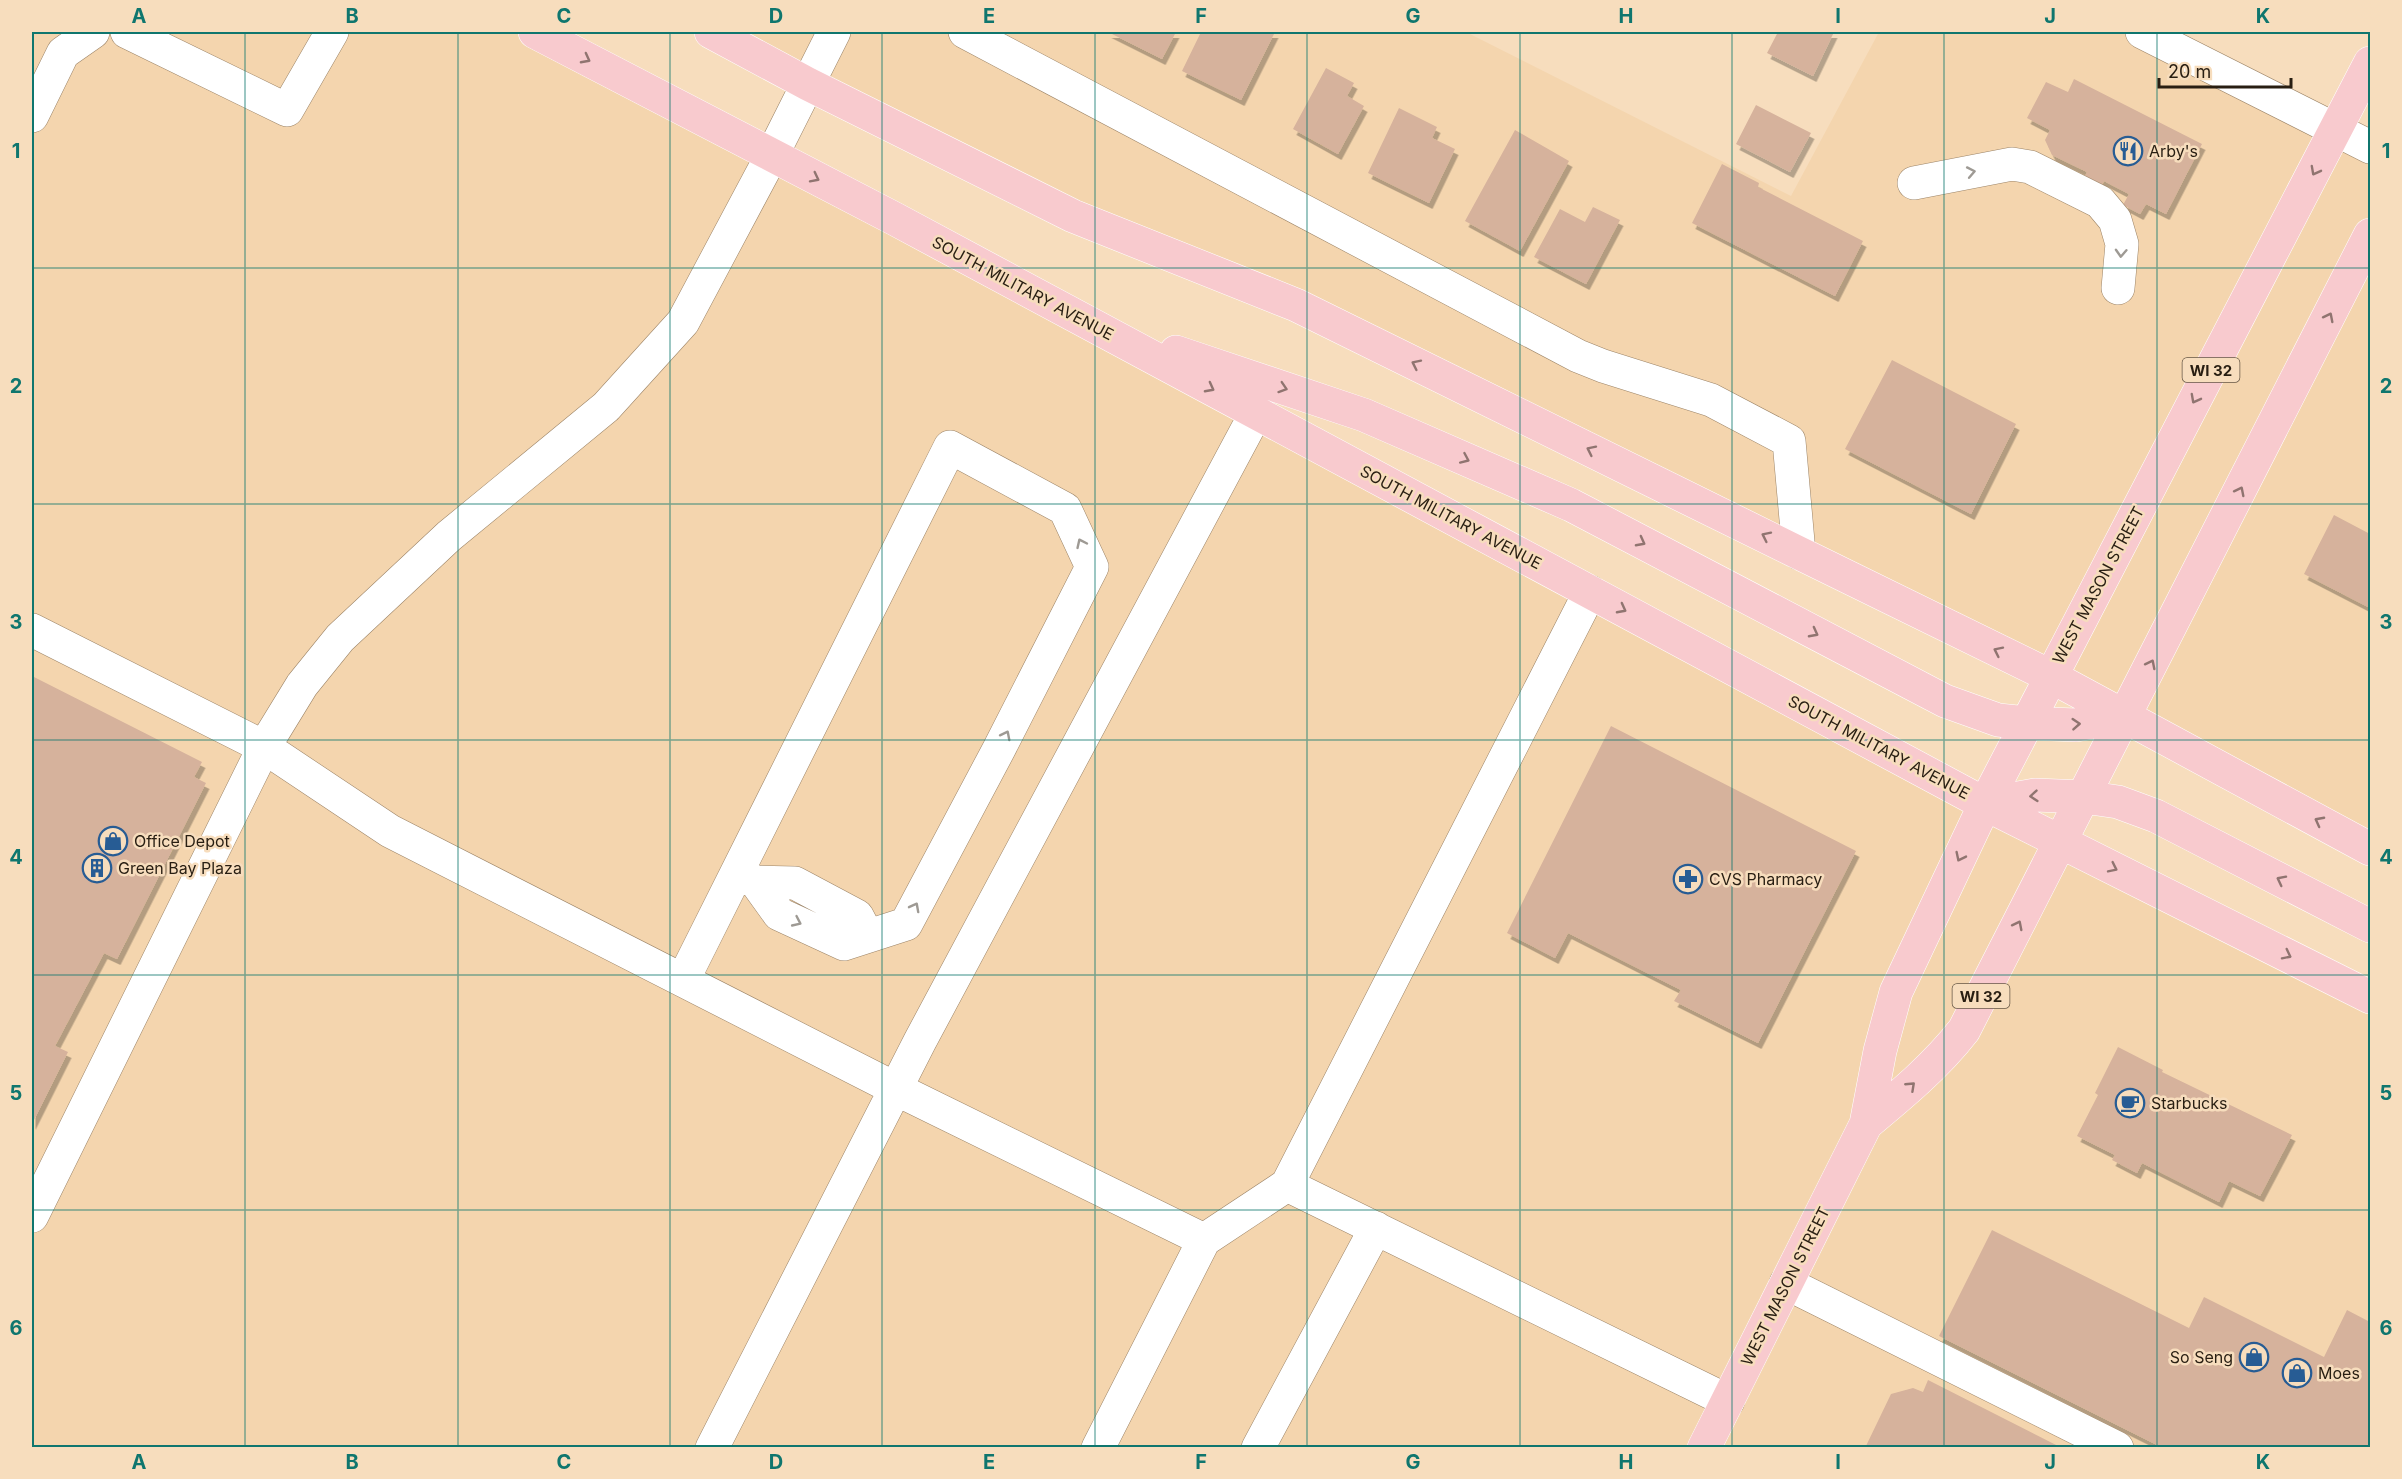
<svg xmlns="http://www.w3.org/2000/svg" width="2402" height="1479" font-family="Inter,sans-serif">
  <defs>
    <filter id="shadow"><feDropShadow dx="3.5" dy="6" stdDeviation="0" flood-color="#0004"/></filter>
  </defs>
  <rect width="100%" height="100%" fill="#f7ddbd"/>
  <path fill="#f4d5ae" d="M32,32H535L2370,997V1447H32Z
    M711,32H1466L1791,196L1879,32H2142L2362,142L2370,125V848Z"/>
  <path fill="#d6b29c" filter="url(#shadow)" d="M1108,32H1176L1162,59Z
    M1201,32H1275L1241,100L1182,71Z
    M1778,32H1834L1813,76L1767,53Z
    M1326,68L1354,83L1347,96L1364,106L1338,154L1293,129Z
    M2074,79L2202,144L2166,214L2146,204L2140,214L2123,205L2129,194L2104,181L2100,190L2083,181L2087,172L2052,155L2045,140L2050,130L2027,118L2046,82L2068,92Z
    M1756,105L1811,133L1790,172L1736,144Z
    M1399,108L1437,127L1432,138L1455,149L1429,203L1368,173Z
    M1515,130L1569,161L1520,251L1465,221Z
    M1722,164L1759,183L1758,187L1863,241L1835,296L1692,223Z
    M1593,207L1620,220L1586,284L1534,257L1560,209L1585,222Z
    M1892,360L2016,424L1971,514L1845,449Z
    M2334,515L2370,534V608L2304,574Z
    M32,676L202,762L194,777L206,783L117,959L104,953L55,1046L68,1052L32,1124Z
    M1611,726L1856,851L1758,1043L1674,1001L1681,990L1568,933L1555,958L1507,933Z
    M2118,1047L2163,1070L2162,1072L2292,1135L2260,1196L2229,1181L2219,1202L2142,1163L2137,1173L2112,1160L2115,1155L2077,1136L2098,1095L2095,1093Z
    M1992,1230L2189,1328L2204,1297L2324,1357L2347,1310L2370,1322V1448H2163L1939,1336Z
    M1928,1380L2062,1448H1865L1891,1394L1913,1388L1923,1392Z"/>
  <g fill="none" stroke-linecap="round" stroke-linejoin="round">
    <g stroke="#9c8467" stroke-width="34">
      <path id="minor" d="M127,32L287,110L332,32
        M965,32L1578,356L1603,366L1711,400L1789,441L1799,553
        M2142,32L2370,147
        M32,116L63,53L93,32
        M1914,183L2012,164L2030,167L2100,202L2115,220L2122,244L2118,288
        M32,630L264,747L390,831L896,1089L1204,1240
        M743,876L756,882L795,883L857,916L867,935
        M683,980L950,447L1065,509L1092,567L999,749L906,924L844,944L779,914L756,882
        M1287,1185L1728,1401
        M32,1216L264,747L302,685L340,638L449,536L606,407L683,322L772,155L834,32
        M1786,1283L2117,1448
        M712,1448L920,1041L1256,413
        M1098,1448L1204,1240L1287,1185L1590,592
        M1258,1448L1376,1228"/>
    </g>
    <g stroke="#fff" stroke-width="34">
      <path id="major" d="M535,32L895,219L1985,804L2370,997
        M711,32L808,84L1073,216L1296,305L1799,553L2050,676L2370,849
        M1176,352L1364,415L1571,505L1945,701L1998,720L2027,723L2076,725L2124,717
        M1985,804L2035,795L2084,797L2118,802L2156,816L2370,926
        M1866,1124C1901,1095 1936,1066 1964,1030L2370,235
        M1704,1448L1866,1124L1880,1051L1896,992L1985,804L2370,63"/>
    </g>
    <use href="#minor" stroke="#fff" stroke-width="33"/>
    <use href="#major" stroke="#f8cace" stroke-width="33"/>
  </g>
  <defs><path id="oneway-chevron" d="M-2-3.5L2.5 0L-2 3.5" fill="none" stroke-width="1.6" stroke-linecap="round" stroke-linejoin="round" transform="scale(1.5)"/></defs>
  <g stroke="#907470">
    <use href="#oneway-chevron" transform="translate(586 59) rotate(28)"/>
    <use href="#oneway-chevron" transform="translate(2315 171) rotate(118)"/>
    <use href="#oneway-chevron" transform="translate(815 178) rotate(27)"/>
    <use href="#oneway-chevron" transform="translate(2329 317) rotate(-63)"/>
    <use href="#oneway-chevron" transform="translate(1416 364) rotate(-154)"/>
    <use href="#oneway-chevron" transform="translate(1210 388) rotate(28)"/>
    <use href="#oneway-chevron" transform="translate(1283 388) rotate(18)"/>
    <use href="#oneway-chevron" transform="translate(2195 399) rotate(118)"/>
    <use href="#oneway-chevron" transform="translate(1591 450) rotate(-154)"/>
    <use href="#oneway-chevron" transform="translate(1465 459) rotate(24)"/>
    <use href="#oneway-chevron" transform="translate(2240 491) rotate(-63)"/>
    <use href="#oneway-chevron" transform="translate(1766 536) rotate(-154)"/>
    <use href="#oneway-chevron" transform="translate(1641 542) rotate(28)"/>
    <use href="#oneway-chevron" transform="translate(1622 609) rotate(28)"/>
    <use href="#oneway-chevron" transform="translate(1814 633) rotate(28)"/>
    <use href="#oneway-chevron" transform="translate(1998 651) rotate(-154)"/>
    <use href="#oneway-chevron" transform="translate(2151 664) rotate(-63)"/>
    <use href="#oneway-chevron" transform="translate(2076 724) rotate(-4)"/>
    <use href="#oneway-chevron" transform="translate(2034 796) rotate(175)"/>
    <use href="#oneway-chevron" transform="translate(2319 821) rotate(-152)"/>
    <use href="#oneway-chevron" transform="translate(1960 857) rotate(116)"/>
    <use href="#oneway-chevron" transform="translate(2113 868) rotate(26)"/>
    <use href="#oneway-chevron" transform="translate(2281 880) rotate(-153)"/>
    <use href="#oneway-chevron" transform="translate(2018 925) rotate(-63)"/>
    <use href="#oneway-chevron" transform="translate(2287 955) rotate(27)"/>
    <use href="#oneway-chevron" transform="translate(1911 1086) rotate(-43)"/>
  </g>
  <g stroke="#9e9a94">
    <use href="#oneway-chevron" transform="translate(1971 172) rotate(-11)"/>
    <use href="#oneway-chevron" transform="translate(2121 253) rotate(93)"/>
    <use href="#oneway-chevron" transform="translate(1081 543) rotate(-115)"/>
    <use href="#oneway-chevron" transform="translate(1006 735) rotate(-63)"/>
    <use href="#oneway-chevron" transform="translate(915 907) rotate(-62)"/>
    <use href="#oneway-chevron" transform="translate(797 922) rotate(25)"/>
  </g>
  <path fill="none" stroke="#0f766e" stroke-width="1.5" stroke-opacity="0.55" d="M245,32V1448M458,32V1448M670,32V1448M882,32V1448M1095,32V1448M1307,32V1448M1520,32V1448M1732,32V1448M1944,32V1448M2157,32V1448M32,268H2370M32,504H2370M32,740H2370M32,975H2370M32,1210H2370"/>
  <defs>
    <g id="restaurant-ring" transform="scale(1.5)"><circle r="9.5" fill="#f7ddbd" stroke="#275c94" stroke-width="1.5"/><path d="M-5-6h1v4h1v-4h1v4h1v-4h1v5L-1.5 .5V6h-2V.5L-5-1ZM5-6V6H3V1.5H1.5Q1.5-4 5-6Z" fill="#275c94"/></g>
    <g id="shop-ring" transform="scale(1.5)"><circle r="9.5" fill="#f7ddbd" stroke="#275c94" stroke-width="1.5"/><path d="M-5-2.5h2.3a2.7 3.5 0 0 1 5.4 0H5L5.5 6h-11ZM-1.5-2.5h3a1.5 2.3 0 0 0-3 0Z" fill="#275c94"/></g>
    <g id="building-ring" transform="scale(1.5)"><circle r="9.5" fill="#f7ddbd" stroke="#275c94" stroke-width="1.5"/><path d="M-4-6H4V6H1V3H-1V6H-4ZM-2.5-4.3h1.7v1.8h-1.7ZM.8-4.3h1.7v1.8H.8ZM-2.5-1h1.7V.8h-1.7ZM.8-1h1.7V.8H.8Z" fill="#275c94"/></g>
    <g id="pharmacy-ring" transform="scale(1.5)"><circle r="9.5" fill="#f7ddbd" stroke="#275c94" stroke-width="1.5"/><path d="M-2-6h4v4h4v4h-4v4h-4v-4h-4v-4h4Z" fill="#275c94"/></g>
    <g id="cafe-ring" transform="scale(1.5)"><circle r="9.5" fill="#f7ddbd" stroke="#275c94" stroke-width="1.5"/><path d="M-5.5-4.5H6V0H3Q3 3.5 0 3.5H-2.5Q-5.5 3.5-5.5 0ZM3-3.2v2h1.7v-2ZM-6 4.5H4V6H-6Z" fill="#275c94"/></g>
  </defs>
  <g fill-rule="evenodd">
    <use href="#restaurant-ring" x="2128" y="151"/>
    <use href="#shop-ring" x="113" y="841"/>
    <use href="#building-ring" x="97" y="868"/>
    <use href="#pharmacy-ring" x="1688" y="879"/>
    <use href="#cafe-ring" x="2130" y="1103"/>
    <use href="#shop-ring" x="2254" y="1357"/>
    <use href="#shop-ring" x="2297" y="1373"/>
  </g>
  <g text-anchor="middle" dominant-baseline="central" stroke-width="5" stroke-linejoin="round" paint-order="stroke">
    <g fill="#f7ddbd" stroke="#665745" stroke-width="1.5">
      <rect x="2182.5" y="358" width="57" height="24" rx="4.5"/>
      <rect x="1952.5" y="984" width="57" height="24" rx="4.5"/>
    </g>
    <g font-size="15" font-weight="bold" fill="#281e12">
      <text x="2211" y="370">WI 32</text>
      <text x="1981" y="996">WI 32</text>
    </g>
    <g font-size="16" fill="#281e12" stroke="#f7ddbd" text-anchor="start">
      <text x="2149" y="151">Arby's</text>
      <text x="134" y="841">Office Depot</text>
      <text x="118" y="868">Green Bay Plaza</text>
      <text x="1709" y="879">CVS Pharmacy</text>
      <text x="2151" y="1103">Starbucks</text>
      <text x="2233" y="1357" text-anchor="end">So Seng</text>
      <text x="2318" y="1373">Moes</text>
    </g>
    <g font-size="16" fill="#281e12" stroke="#f7ddbd">
      <text transform="translate(1023 288) rotate(28)">SOUTH MILITARY AVENUE</text>
      <text transform="translate(1451 517) rotate(28)">SOUTH MILITARY AVENUE</text>
      <text transform="translate(2098 585) rotate(-62)">WEST MASON STREET</text>
      <text transform="translate(1879 747) rotate(28)">SOUTH MILITARY AVENUE</text>
      <text transform="translate(1785 1286) rotate(-63)">WEST MASON STREET</text>
    </g>
  </g>
  <rect width="2402" height="1479" fill="none" stroke="#f7ddbd" stroke-width="66"/>
  <path d="M2159 78v9h132v-9" fill="none" stroke="#281e12" stroke-width="3"/>
  <text x="2168" y="78" font-size="18" fill="#281e12" stroke="#f7ddbd" stroke-width="4.5" paint-order="stroke">20 m</text>
  <rect x="33" y="33" width="2336" height="1413" fill="none" stroke="#0f766e" stroke-width="2"/>
  <g font-size="20" text-anchor="middle" font-weight="bold" fill="#0f766e">
    <text x="139" y="23">A</text>
    <text x="352" y="23">B</text>
    <text x="564" y="23">C</text>
    <text x="776" y="23">D</text>
    <text x="989" y="23">E</text>
    <text x="1201" y="23">F</text>
    <text x="1413" y="23">G</text>
    <text x="1626" y="23">H</text>
    <text x="1838" y="23">I</text>
    <text x="2050" y="23">J</text>
    <text x="2263" y="23">K</text>
    <text x="16" y="158">1</text>
    <text x="2386" y="158">1</text>
    <text x="16" y="393">2</text>
    <text x="2386" y="393">2</text>
    <text x="16" y="629">3</text>
    <text x="2386" y="629">3</text>
    <text x="16" y="864">4</text>
    <text x="2386" y="864">4</text>
    <text x="16" y="1100">5</text>
    <text x="2386" y="1100">5</text>
    <text x="16" y="1335">6</text>
    <text x="2386" y="1335">6</text>
    <text x="139" y="1469">A</text>
    <text x="352" y="1469">B</text>
    <text x="564" y="1469">C</text>
    <text x="776" y="1469">D</text>
    <text x="989" y="1469">E</text>
    <text x="1201" y="1469">F</text>
    <text x="1413" y="1469">G</text>
    <text x="1626" y="1469">H</text>
    <text x="1838" y="1469">I</text>
    <text x="2050" y="1469">J</text>
    <text x="2263" y="1469">K</text>
  </g>
</svg>
